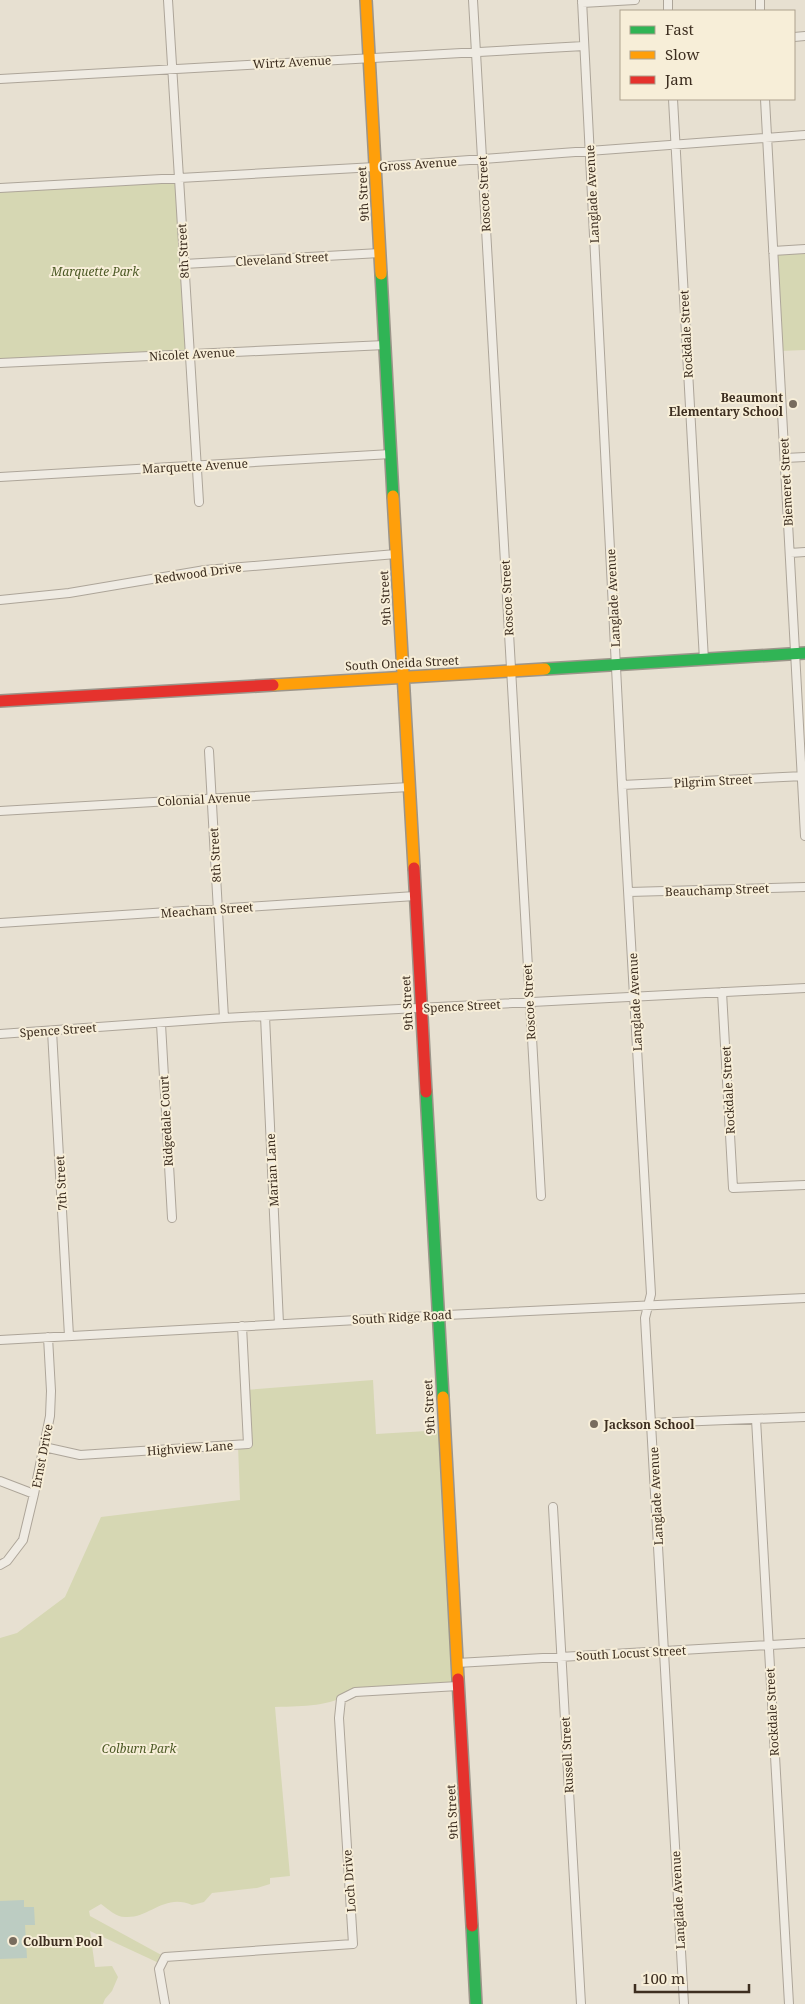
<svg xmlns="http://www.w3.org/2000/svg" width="805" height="2004" font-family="'Noto Serif',serif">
  <rect width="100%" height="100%" fill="#e7e0d1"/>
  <path fill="#d6d7b3" d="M179,178L189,354L0,363V188Z
    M805,249V350L779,351L773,251Z
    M373,1380L376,1434L444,1430L458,1686L355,1692C326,1707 307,1706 275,1707L290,1876L270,1878V1884L257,1888L212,1893L204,1902L192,1905C164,1893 149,1919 125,1917C116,1917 108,1909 101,1904L89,1911L90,1916L165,1957L161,1964L90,1931L95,1967L112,1966L118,1977L112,1991L105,1999L103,2004H0V1638L17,1633L65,1597L101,1517L240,1500L238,1445L248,1444L245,1390Z"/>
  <path fill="#bcccc2" d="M24,1900V1907H34L35,1925H25L27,1958L0,1959V1901Z"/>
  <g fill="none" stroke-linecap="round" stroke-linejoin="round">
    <g stroke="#ada599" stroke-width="10">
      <path id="street" d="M168,0L199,502
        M473,0L541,1196
        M582,0L622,785L651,1294L645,1318L684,2004
        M668,0V11
        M760,0V11
        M582,3L635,0
        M794,37L805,36
        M0,79L584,46
        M673,99L704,660
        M765,99L805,836
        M0,188L375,167L805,135
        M773,251L805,249
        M184,264L380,253
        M0,363L385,345
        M785,458L805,457
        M0,477L391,454
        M790,553L805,552
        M0,600L69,593L205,570L396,554
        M209,751L224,1018
        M622,785L804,776
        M0,811L409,787
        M629,892L805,887
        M0,923L415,896
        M722,992L733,1188L805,1185
        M265,1016L279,1324
        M161,1024L172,1218
        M52,1031L69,1336
        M0,1034L224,1018L805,988
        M0,1340L447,1315L805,1298
        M756,1419L789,2004
        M652,1423L805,1417
        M44,1447L80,1455L248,1444L242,1326
        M0,1481L34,1494
        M553,1507L581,2004
        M0,1565L7,1561L23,1540L34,1494L50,1416L51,1391L48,1337
        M457,1663L805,1643
        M165,2004L159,1969L165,1957L353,1944L339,1718L341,1699L355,1692L458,1686"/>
    </g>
    <g stroke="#9c958a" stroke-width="14">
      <path id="fast" d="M381,274L393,496
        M545,669L805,653
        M426,1092L443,1397
        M472,1926L476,2004"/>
    </g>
    <g stroke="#9c958a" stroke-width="14">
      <path id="slow" d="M366,0L381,274
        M393,496L414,868
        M273,685L545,669
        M443,1397L458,1679"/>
    </g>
    <g stroke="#9c958a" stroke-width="14">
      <path id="jam" d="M0,701L273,685
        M414,868L426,1092
        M458,1679L472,1926"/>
    </g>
    <use href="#street" stroke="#efebe3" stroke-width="8"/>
    <use href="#fast" stroke="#30b455" stroke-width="11"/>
    <use href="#slow" stroke="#ff9f0a" stroke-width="11"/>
    <use href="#jam" stroke="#e5322d" stroke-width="11"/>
  </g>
  <g fill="#786c5e" stroke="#f7eed8" stroke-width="2">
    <circle cx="793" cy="404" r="5"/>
    <circle cx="594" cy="1424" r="5"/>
    <circle cx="13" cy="1941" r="5"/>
  </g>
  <g text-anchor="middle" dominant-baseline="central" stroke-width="4" stroke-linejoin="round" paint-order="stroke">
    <g font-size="12" fill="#3d2e20" stroke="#f7eed8">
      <text transform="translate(292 62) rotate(-3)">Wirtz Avenue</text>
      <text transform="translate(418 164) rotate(-4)">Gross Avenue</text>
      <text transform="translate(363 194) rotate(-93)">9th Street</text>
      <text transform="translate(484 194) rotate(-93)">Roscoe Street</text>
      <text transform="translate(592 194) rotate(-93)">Langlade Avenue</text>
      <text transform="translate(183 251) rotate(-93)">8th Street</text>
      <text transform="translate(282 259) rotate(-3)">Cleveland Street</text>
      <text transform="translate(686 334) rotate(-93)">Rockdale Street</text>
      <text transform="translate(192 354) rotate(-3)">Nicolet Avenue</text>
      <text transform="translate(195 466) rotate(-3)">Marquette Avenue</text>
      <text transform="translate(786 482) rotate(-93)">Biemeret Street</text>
      <text transform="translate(198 573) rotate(-8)">Redwood Drive</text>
      <text transform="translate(385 598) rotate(-93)">9th Street</text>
      <text transform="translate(507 598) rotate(-93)">Roscoe Street</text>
      <text transform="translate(613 598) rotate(-93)">Langlade Avenue</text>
      <text transform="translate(402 663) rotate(-3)">South Oneida Street</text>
      <text transform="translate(713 781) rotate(-3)">Pilgrim Street</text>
      <text transform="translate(204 799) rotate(-3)">Colonial Avenue</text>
      <text transform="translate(215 855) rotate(-93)">8th Street</text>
      <text transform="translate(717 890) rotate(-2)">Beauchamp Street</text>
      <text transform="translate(207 910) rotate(-4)">Meacham Street</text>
      <text transform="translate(529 1002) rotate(-93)">Roscoe Street</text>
      <text transform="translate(635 1002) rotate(-93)">Langlade Avenue</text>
      <text transform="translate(407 1003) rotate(-93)">9th Street</text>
      <text transform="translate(462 1006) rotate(-3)">Spence Street</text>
      <text transform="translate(58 1030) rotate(-4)">Spence Street</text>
      <text transform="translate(728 1090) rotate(-93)">Rockdale Street</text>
      <text transform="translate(166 1121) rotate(-93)">Ridgedale Court</text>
      <text transform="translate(272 1170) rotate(-93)">Marian Lane</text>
      <text transform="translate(61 1183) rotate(-93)">7th Street</text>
      <text transform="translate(402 1317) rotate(-3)">South Ridge Road</text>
      <text transform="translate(429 1407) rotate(-93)">9th Street</text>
      <text transform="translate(190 1448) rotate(-4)">Highview Lane</text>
      <text transform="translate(42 1456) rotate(-79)">Ernst Drive</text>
      <text transform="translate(656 1496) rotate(-93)">Langlade Avenue</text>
      <text transform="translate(631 1653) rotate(-3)">South Locust Street</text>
      <text transform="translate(772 1712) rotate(-93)">Rockdale Street</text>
      <text transform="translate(567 1755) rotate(-93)">Russell Street</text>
      <text transform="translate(452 1812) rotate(-93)">9th Street</text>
      <text transform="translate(349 1881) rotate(-94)">Loch Drive</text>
      <text transform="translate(678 1900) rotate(-93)">Langlade Avenue</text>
    </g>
    <g font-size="12" font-style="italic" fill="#4d5a26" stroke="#f7eed8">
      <text x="95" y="271">Marquette Park</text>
      <text x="139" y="1748">Colburn Park</text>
    </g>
    <g font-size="12" font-weight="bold" fill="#3d2e20" stroke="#f7eed8" text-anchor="start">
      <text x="783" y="397" text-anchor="end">Beaumont<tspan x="783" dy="14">Elementary School</tspan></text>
      <text x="604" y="1424">Jackson School</text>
      <text x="23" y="1941">Colburn Pool</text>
    </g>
  </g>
  <rect x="620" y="10" width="175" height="90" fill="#f7eed8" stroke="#ada18e"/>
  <rect x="630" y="26" width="25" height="8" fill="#30b455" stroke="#ada18e"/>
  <text x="665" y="35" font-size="15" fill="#3d2e20">Fast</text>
  <rect x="630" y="51" width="25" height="8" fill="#ff9f0a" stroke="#ada18e"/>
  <text x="665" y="60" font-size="15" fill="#3d2e20">Slow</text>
  <rect x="630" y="76" width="25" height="8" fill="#e5322d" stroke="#ada18e"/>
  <text x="665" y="85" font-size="15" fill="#3d2e20">Jam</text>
  <path d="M635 1984v8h114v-8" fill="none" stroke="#3d2e20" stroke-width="2.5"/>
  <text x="642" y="1984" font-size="15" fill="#3d2e20" stroke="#f7eed8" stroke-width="4" paint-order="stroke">100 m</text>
</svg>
